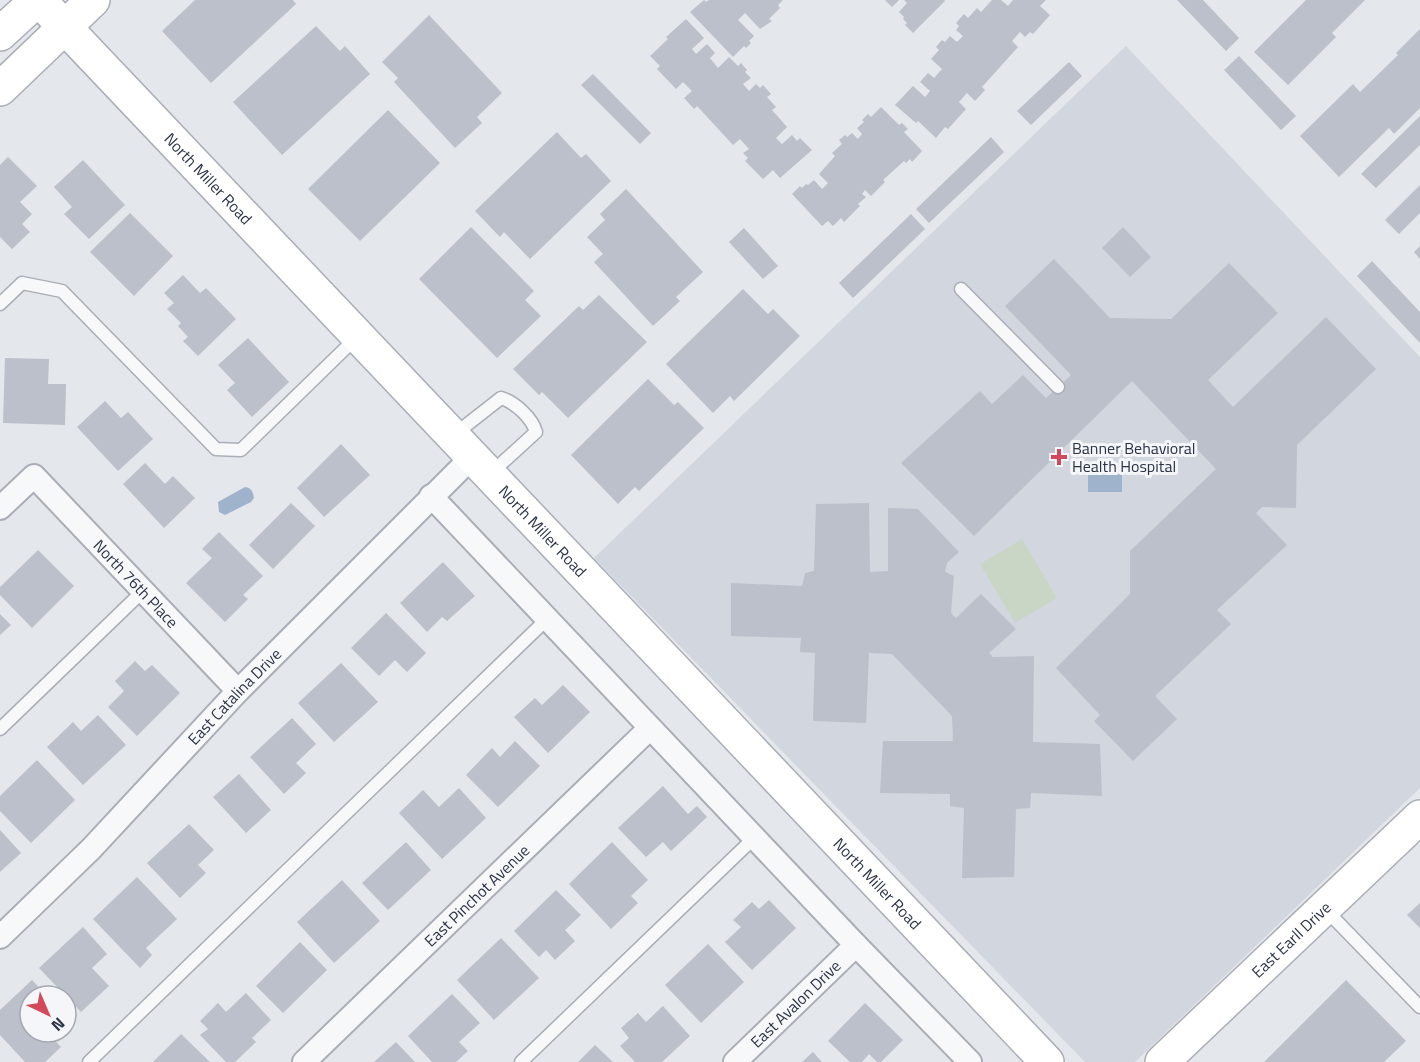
<svg xmlns="http://www.w3.org/2000/svg" width="1420" height="1062" font-family="'Titillium Web',sans-serif">
  <rect width="100%" height="100%" fill="#e4e7ec"/>
  <path fill="#d2d6de" d="M1126,46L1420,357V788L1135,1062H1085L594,558Z"/>
  <path fill="#c9d6c5" d="M1022,539L1057,598L1015,623L980,564Z"/>
  <path fill="#9fb4cc" d="M1122,474V492H1088V475Z
    M245,487C252,488 253,492 254,498L251,502L225,515L219,512L218,502Z"/>
  <path fill="#bbc0ca" d="M195,0H293L296,4L211,83L162,31Z
    M704,0L706,2L709,0H783L778,5L780,8L769,19L772,21L760,29L745,13L738,20L754,36L749,41L751,43L746,48L744,46L733,57L690,12Z
    M885,0H899L892,7Z
    M904,0H944L945,1L913,33L905,25L907,23L903,19L904,17L899,12L907,3Z
    M992,0H1001L1008,6L1013,0H1046L1040,6L1050,15L1033,34L1030,32L1025,37L1020,32L1012,41L1018,47L982,87L985,90L975,101L967,93L959,102L966,109L948,129L945,127L936,138L918,121L916,123L895,105L913,86L925,97L930,91L920,82L928,73L934,78L942,69L931,59L939,50L936,47L942,40L945,42L950,36L957,42L963,36L956,30L959,26L956,23L964,14L968,18L977,8L981,12Z
    M1177,0H1203L1239,38L1226,51Z
    M1306,0H1365L1332,33L1336,37L1288,85L1254,52Z
    M429,15L502,93L477,117L482,123L455,148L394,82L398,78L382,62Z
    M686,19L704,38L692,49L696,54L707,44L715,53L710,58L718,68L729,57L738,66L741,63L747,70L745,72L751,78L743,84L749,91L756,84L760,88L763,85L771,94L767,97L776,107L772,110L787,127L776,138L782,144L792,135L797,141L800,138L812,150L780,178L773,170L763,179L745,161L748,158L743,153L749,149L740,139L733,145L697,106L694,109L684,98L692,91L683,82L676,89L657,69L660,66L650,56L668,39L666,37Z
    M316,26L340,51L345,46L370,74L282,155L233,102Z
    M1420,29V108L1394,134L1389,128L1339,177L1300,136L1353,84L1360,92L1398,55L1396,53Z
    M1239,56L1296,116L1281,130L1224,70Z
    M1069,62L1082,76L1031,125L1017,111Z
    M593,74L651,133L640,144L581,85Z
    M881,107L899,125L902,123L908,129L904,132L922,151L912,162L910,159L906,163L904,161L883,180L885,182L871,196L865,190L862,194L866,197L858,204L860,206L844,222L841,218L833,226L828,221L822,226L792,194L800,186L802,188L806,184L808,185L814,180L822,189L828,183L819,174L835,156L832,153L842,144L839,140L845,135L847,137L852,133L858,139L862,134L857,128L864,122L862,120L868,114L871,117Z
    M388,110L440,163L360,241L308,189Z
    M1420,116V145L1376,188L1361,174Z
    M557,132L581,158L586,154L611,181L530,259L504,232L500,237L475,211Z
    M991,137L1004,152L929,223L916,209Z
    M8,157L37,186L20,202L32,214L22,224L30,232L12,249L0,237V165Z
    M83,160L125,205L89,239L64,214L72,207L54,187Z
    M1420,185V213L1399,234L1385,220Z
    M626,189L703,272L676,297L680,301L653,326L594,262L603,254L587,237L605,220L600,214Z
    M130,213L173,256L134,296L90,252Z
    M911,214L925,229L853,298L839,283Z
    M471,227L534,291L525,300L541,316L497,358L419,279Z
    M1123,227L1151,257L1130,277L1102,248Z
    M744,228L778,266L763,279L729,242Z
    M1420,246V259L1414,252Z
    M1054,259L1110,318L1171,319L1229,263L1278,313L1208,380L1233,407L1326,317L1376,369L1297,445L1296,508L1262,507L1256,513L1287,545L1217,610L1231,624L1155,696L1177,719L1133,761L1094,721L1100,715L1056,668L1130,594V551L1216,469L1132,381L974,536L901,463L980,391L992,404L1023,375L1046,398L1071,375L1005,306Z
    M1372,261L1420,312V343L1357,276Z
    M183,275L200,293L206,288L236,319L198,356L183,341L188,337L178,326L181,323L167,309L174,303L164,293Z
    M743,289L768,314L773,309L800,336L734,401L730,396L713,413L666,364Z
    M599,295L647,342L568,418L542,392L539,395L513,369L579,306L583,310Z
    M248,338L289,382L252,417L227,390L235,383L218,365Z
    M5,358L49,359L48,384H66L65,425L3,423Z
    M648,379L674,405L678,402L704,428L639,491L635,487L618,504L571,455Z
    M105,401L121,418L128,412L153,439L118,471L77,427Z
    M341,444L370,475L324,517L297,488Z
    M145,463L165,484L173,476L195,498L164,528L123,484Z
    M291,503L315,526L273,569L249,545Z
    M869,503L870,572L888,571V508L918,509L959,552L947,563L945,572L954,576L951,613L956,618L981,594L1016,629L989,653L993,657L1034,656L1033,742L1100,744L1102,796L1031,793L1030,808L1016,809L1014,877L962,878L964,808L950,806V794L880,793L883,741H953L952,716L892,654L869,653L866,723L813,721L815,653L800,652L801,638L731,636V583L802,586L805,573L814,571L816,504Z
    M219,532L263,576L243,595L248,599L225,622L186,583L212,558L202,549Z
    M38,550L74,586L32,628L0,595V587Z
    M443,562L475,596L447,621L442,617L427,632L400,603Z
    M386,613L426,653L407,672L395,660L379,676L351,648Z
    M0,614L11,625L0,635Z
    M135,661L145,671L152,665L180,693L137,736L108,707L124,691L115,681Z
    M341,663L378,702L334,742L298,703Z
    M563,685L590,712L548,753L514,717L535,698L542,705Z
    M98,715L126,745L83,785L47,747L73,722L81,731Z
    M292,718L316,744L296,763L306,773L284,794L250,757Z
    M515,741L540,766L498,807L466,775L492,748L500,757Z
    M37,760L75,800L31,843L0,811V796Z
    M239,774L271,810L246,833L213,797Z
    M663,786L688,814L697,806L707,817L671,851L663,842L646,857L618,828Z
    M459,788L486,818L442,859L399,813L423,790L439,807Z
    M189,824L214,850L198,865L206,873L180,898L147,863Z
    M0,830L21,853L0,872Z
    M406,842L431,870L388,910L362,883Z
    M612,842L648,880L631,896L638,903L611,929L569,884Z
    M137,877L177,919L146,948L152,955L140,968L93,919Z
    M342,880L380,921L334,963L297,922Z
    M556,890L581,915L565,930L575,941L555,960L546,950L539,957L514,931Z
    M769,900L796,928L752,970L725,942L741,927L733,920L752,902L759,909Z
    M1420,903V928L1407,915Z
    M83,927L107,954L92,968L109,986L81,1012L39,968Z
    M501,938L539,978L494,1020L457,980Z
    M300,942L327,970L283,1013L256,986Z
    M708,944L744,982L701,1023L665,985Z
    M32,980L47,996H30V1032H47L61,1047L45,1062H25L0,1035V1010Z
    M1346,980L1406,1041L1384,1062H1264Z
    M246,993L271,1020L252,1038L256,1042L235,1062H226L200,1035L208,1029L200,1021L218,1003L226,1012Z
    M452,994L480,1023L459,1042L468,1051L456,1062H432L408,1036Z
    M865,1003L903,1040L881,1062H877L869,1054L862,1062H850L828,1041Z
    M663,1006L690,1036L662,1062H635L620,1046L629,1038L621,1028L638,1013L646,1022Z
    M181,1034L210,1062H153Z
    M396,1042L415,1062H374Z
    M595,1045L613,1062H578Z
    M813,1052L822,1062H802Z"/>
  <g fill="none" stroke-linecap="round" stroke-linejoin="round">
    <g stroke="#a9aeb7" stroke-width="15">
      <path id="lane" d="M961,289L1058,387
        M0,304L22,283L62,291L216,449L241,450L356,338
        M455,434L501,398C515,402 532,418 536,432L490,474
        M0,729L143,591
        M1325,909L1420,1007
        M89,1062L547,619
        M521,1062L754,838"/>
    </g>
    <g stroke="#a9aeb7" stroke-width="26">
      <g id="street">
        <path d="M431,496L856,945L970,1062"/>
        <path id="s1" d="M0,508L34,476L238,691"/>
        <path id="s2" d="M0,937L91,849L238,691L471,458"/>
        <path id="s3" d="M304,1062L650,728"/>
        <path id="s4" d="M735,1062L856,945"/>
      </g>
    </g>
    <g stroke="#a9aeb7" stroke-width="36">
      <g id="secondary">
        <path id="s5" d="M39,0L1047,1062"/>
        <path d="M0,34L37,0"/>
        <path d="M0,89L93,0"/>
        <path id="s6" d="M1162,1062L1420,817"/>
      </g>
    </g>
    <use href="#lane" stroke="#f7f8fa" stroke-width="12"/>
    <use href="#street" stroke="#f7f8fa" stroke-width="22"/>
    <use href="#secondary" stroke="#fff" stroke-width="33"/>
  </g>
  <path fill="#d1495b" stroke="#f4f6f9" stroke-width="2" d="M1056 448h6v6h6v6h-6v6h-6v-6h-6v-6h6z"/>
  <g text-anchor="middle" dominant-baseline="central" stroke-width="6" stroke-linejoin="round" paint-order="stroke">
    <g font-size="16" fill="#2b3445" stroke="#f4f6f9">
      <text stroke="none"><textPath href="#s5" startOffset="246">North Miller Road</textPath></text>
      <text stroke="none"><textPath href="#s5" startOffset="732">North Miller Road</textPath></text>
      <text stroke="none"><textPath href="#s1" startOffset="195">North 76th Place</textPath></text>
      <text stroke="none"><textPath href="#s2" startOffset="336">East Catalina Drive</textPath></text>
      <text stroke="none"><textPath href="#s5" startOffset="1218">North Miller Road</textPath></text>
      <text stroke="none"><textPath href="#s3" startOffset="240">East Pinchot Avenue</textPath></text>
      <text stroke="none"><textPath href="#s6" startOffset="178">East Earll Drive</textPath></text>
      <text stroke="none"><textPath href="#s4" startOffset="84">East Avalon Drive</textPath></text>
    </g>
    <g font-size="16" fill="#2b3445" stroke="#f4f6f9" text-anchor="start">
      <text x="1072" y="448">Banner Behavioral<tspan x="1072" dy="18">Health Hospital</tspan></text>
    </g>
  </g>
  <g transform="translate(48 1014) rotate(136)"><circle r="28" fill="#f4f6f9" stroke="#a4a8b1" stroke-width="1.5"/>
  <path d="M0-4.5L10 22L0 15L-10 22Z" fill="#d1495b"/>
  <text y="-9" font-size="16" font-weight="bold" text-anchor="middle" fill="#2b3445">N</text>
  </g>
</svg>
